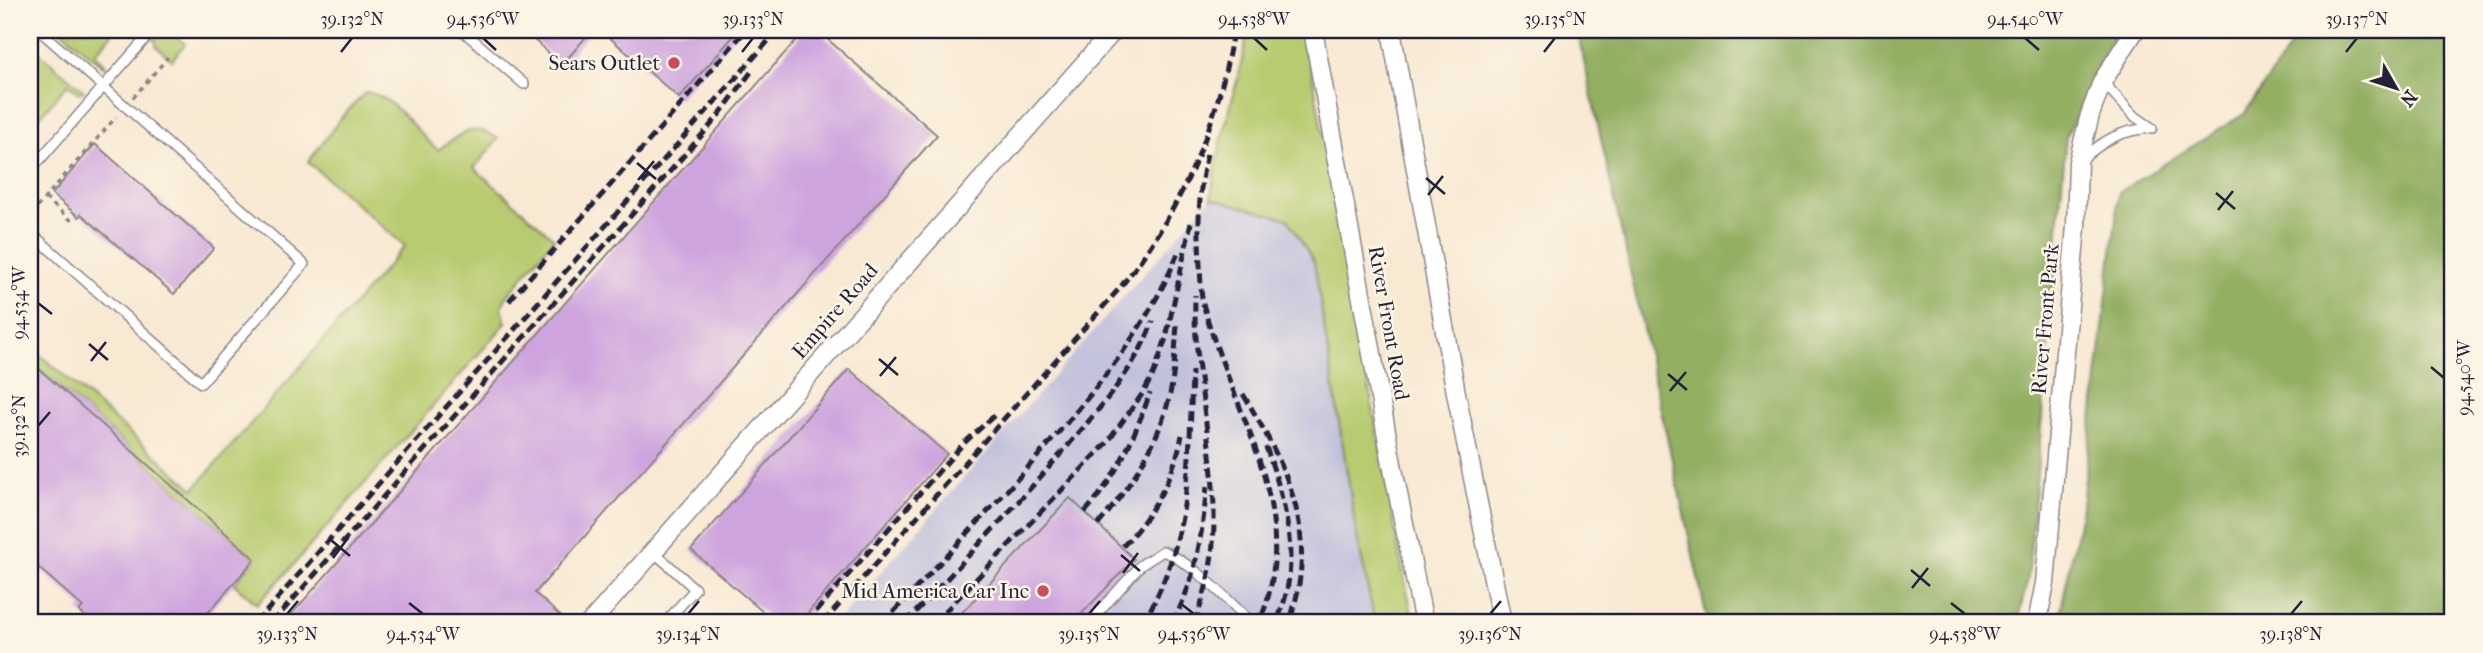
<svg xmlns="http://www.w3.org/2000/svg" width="2483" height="653" font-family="'IM FELL French Canon',serif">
  <rect width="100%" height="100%" fill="#fcf5e5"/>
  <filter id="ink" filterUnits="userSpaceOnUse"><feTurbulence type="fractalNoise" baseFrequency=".0143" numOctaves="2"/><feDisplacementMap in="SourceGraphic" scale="14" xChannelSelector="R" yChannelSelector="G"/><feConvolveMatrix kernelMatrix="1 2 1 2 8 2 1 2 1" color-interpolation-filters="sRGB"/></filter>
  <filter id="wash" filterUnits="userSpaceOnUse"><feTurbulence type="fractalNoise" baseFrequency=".00686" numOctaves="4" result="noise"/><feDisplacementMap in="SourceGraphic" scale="28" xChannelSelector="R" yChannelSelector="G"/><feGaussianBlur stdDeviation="1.57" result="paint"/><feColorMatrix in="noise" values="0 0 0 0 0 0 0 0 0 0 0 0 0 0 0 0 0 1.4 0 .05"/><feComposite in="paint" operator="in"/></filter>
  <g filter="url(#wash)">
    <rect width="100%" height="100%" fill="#f8e9d3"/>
    <path fill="#c2c1dc" d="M1211,198L1288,219L1314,262L1357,536L1375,623H836Z"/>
    <path fill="#b8cb6f" stroke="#6d7655" stroke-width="2" d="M60,30H115L95,54L106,66H103Z
      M143,30H168L185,44L172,60L156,46V41Z
      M1248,30H1304L1401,563L1414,623H1375L1357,536L1314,262L1288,219L1211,198C1217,141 1239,87 1248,30Z
      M30,49L40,53L84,91L79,93L68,84L30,128Z
      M366,92C394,95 417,134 438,150C458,135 475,121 498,139L474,168L554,238L505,299L502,308L506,323L288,571L257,604L234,584L255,559L30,361V346L194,489L405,246L308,162L341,118Z"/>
    <path fill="#92af62" stroke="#5a684e" stroke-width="2" d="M1577,30H2116L2066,137L2028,578L2017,623H1708Z
      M2302,30H2453V623H2058L2081,513L2119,192L2244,114Z"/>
    <g id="blocks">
      <path fill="#cea4de" d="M539,30H592L562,65L532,38Z
        M601,30H739L679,98Z
        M805,30H817L937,135L535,593L568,623H284Z
        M95,144L214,248L174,294L81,214L79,217L52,194Z
        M30,361L255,559L199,623H93L79,611L83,607L30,560Z
        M849,369L947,454L799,623H776L691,550Z
        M1070,498L1134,559L1073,623H952Z"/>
    </g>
  </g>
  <g filter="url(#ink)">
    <use href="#blocks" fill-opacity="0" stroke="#8d8687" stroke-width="2"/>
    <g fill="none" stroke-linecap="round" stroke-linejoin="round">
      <g stroke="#8d8687" stroke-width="12">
        <path id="lane" d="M462,30L524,84
          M2103,82L2133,115L2152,128
          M2082,159C2106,139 2121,130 2152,128
          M30,171L145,39
          M30,232L201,383L304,264L39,30
          M653,551L695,589L665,623
          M1089,623L1141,565L1163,551C1197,566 1225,598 1252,623"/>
      </g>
      <g stroke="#8d8687" stroke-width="21">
        <path id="street" d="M1313,30L1392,464L1424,623
          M1391,30L1456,393L1502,623
          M590,623L1114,30
          M2037,623L2045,583L2076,226L2078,162L2090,115L2102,82L2135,30"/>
      </g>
      <path stroke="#8d8687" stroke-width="3.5" stroke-dasharray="5 5" stroke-linecap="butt" d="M133,98L168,57
        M45,198L72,221
        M30,215L116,117"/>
      <use href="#lane" stroke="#fff" stroke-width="9"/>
      <use href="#street" stroke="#fff" stroke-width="18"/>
      <path stroke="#22223b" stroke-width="5" stroke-dasharray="10 5" stroke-linecap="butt" d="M1207,154C1198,191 1198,227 1200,265C1201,279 1200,293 1204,307C1232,412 1307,511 1259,623
        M509,301L746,30
        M1243,394C1289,471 1320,533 1289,623
        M1266,447C1286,503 1303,566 1276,623
        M1085,512C1116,478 1135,436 1150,393
        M1098,525C1131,485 1161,441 1171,389C1175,368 1175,347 1177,325
        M1123,546C1152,515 1174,477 1182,435
        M256,623L778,30
        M272,623L716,119L752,71
        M806,623L962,445L997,413
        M823,623L1118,290C1179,215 1219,125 1233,30
        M883,623C938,565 993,507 1046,447C1098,387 1148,327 1178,253
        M905,623C959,566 1013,509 1065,449C1099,409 1135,370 1153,321
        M934,623L1107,443L1143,393L1154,373L1166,338L1191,223
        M1143,623C1192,538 1189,465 1192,371
        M1172,623C1196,581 1202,534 1207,486
        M1194,623C1240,514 1192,407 1195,295"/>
    </g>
  </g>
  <path fill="none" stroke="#22223b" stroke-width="2.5" d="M483,38L496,50M1254,38L1267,50M2025,38L2039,50M341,52L352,38M742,52L753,38M1544,52L1555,38M2346,52L2357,38M637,163L656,179M1426,178L1445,194M638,180L654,161M2216,193L2235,209M1428,195L1443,176M2218,210L2233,191M38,303L52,314M89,344L108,360M879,359L898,375M91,361L106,342M2431,367L2444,378M1668,374L1687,390M880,376L896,357M1670,391L1686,372M38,426L50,412M331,540L350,556M1121,555L1140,571M333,558L348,538M1911,570L1930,586M1123,573L1138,553M1912,588L1928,568M409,603L423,614M1180,603L1194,614M1951,603L1965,614M287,614L298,601M688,614L699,601M1089,614L1100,601M1490,614L1501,601M2291,614L2302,601"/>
  <g fill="#d1495b" stroke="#fcf5e5" stroke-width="2.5">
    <circle cx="674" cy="63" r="7"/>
    <circle cx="1043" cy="591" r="7"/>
  </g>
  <g text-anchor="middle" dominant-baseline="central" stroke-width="5" stroke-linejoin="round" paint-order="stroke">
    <g font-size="21" fill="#22223b" stroke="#fcf5e5" text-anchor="end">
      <text x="660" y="63">Sears Outlet</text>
      <text x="1029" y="591">Mid America Car Inc</text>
    </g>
    <g font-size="21" fill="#22223b" stroke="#fcf5e5">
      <text transform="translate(835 311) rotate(-49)">Empire Road</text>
      <text transform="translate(2045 319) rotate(-85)">River Front Park</text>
      <text transform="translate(1389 323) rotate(80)">River Front Road</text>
    </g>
  </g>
  <rect width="2483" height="653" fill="none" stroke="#fcf5e5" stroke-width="77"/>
  <g transform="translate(2396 88) rotate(129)" stroke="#fcf5e5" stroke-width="5" paint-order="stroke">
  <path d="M0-5L12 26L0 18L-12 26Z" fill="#22223b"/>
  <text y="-10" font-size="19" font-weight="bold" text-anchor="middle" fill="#22223b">N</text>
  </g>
  <rect x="38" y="38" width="2406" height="576" fill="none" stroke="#22223b" stroke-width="2.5"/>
  <g font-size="18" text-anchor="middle" fill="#22223b">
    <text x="352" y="25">39.132°N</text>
    <text x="483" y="25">94.536°W</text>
    <text x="753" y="25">39.133°N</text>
    <text x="1254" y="25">94.538°W</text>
    <text x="1555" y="25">39.135°N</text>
    <text x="2025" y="25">94.540°W</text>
    <text x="2357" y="25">39.137°N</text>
    <text transform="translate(19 303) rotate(-90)" y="6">94.534°W</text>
    <text transform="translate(2464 378) rotate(-90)" y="6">94.540°W</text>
    <text transform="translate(19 426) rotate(-90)" y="6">39.132°N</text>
    <text x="287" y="640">39.133°N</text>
    <text x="423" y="640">94.534°W</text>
    <text x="688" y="640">39.134°N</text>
    <text x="1089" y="640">39.135°N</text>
    <text x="1194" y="640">94.536°W</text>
    <text x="1490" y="640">39.136°N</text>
    <text x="1965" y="640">94.538°W</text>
    <text x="2291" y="640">39.138°N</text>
  </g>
</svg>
